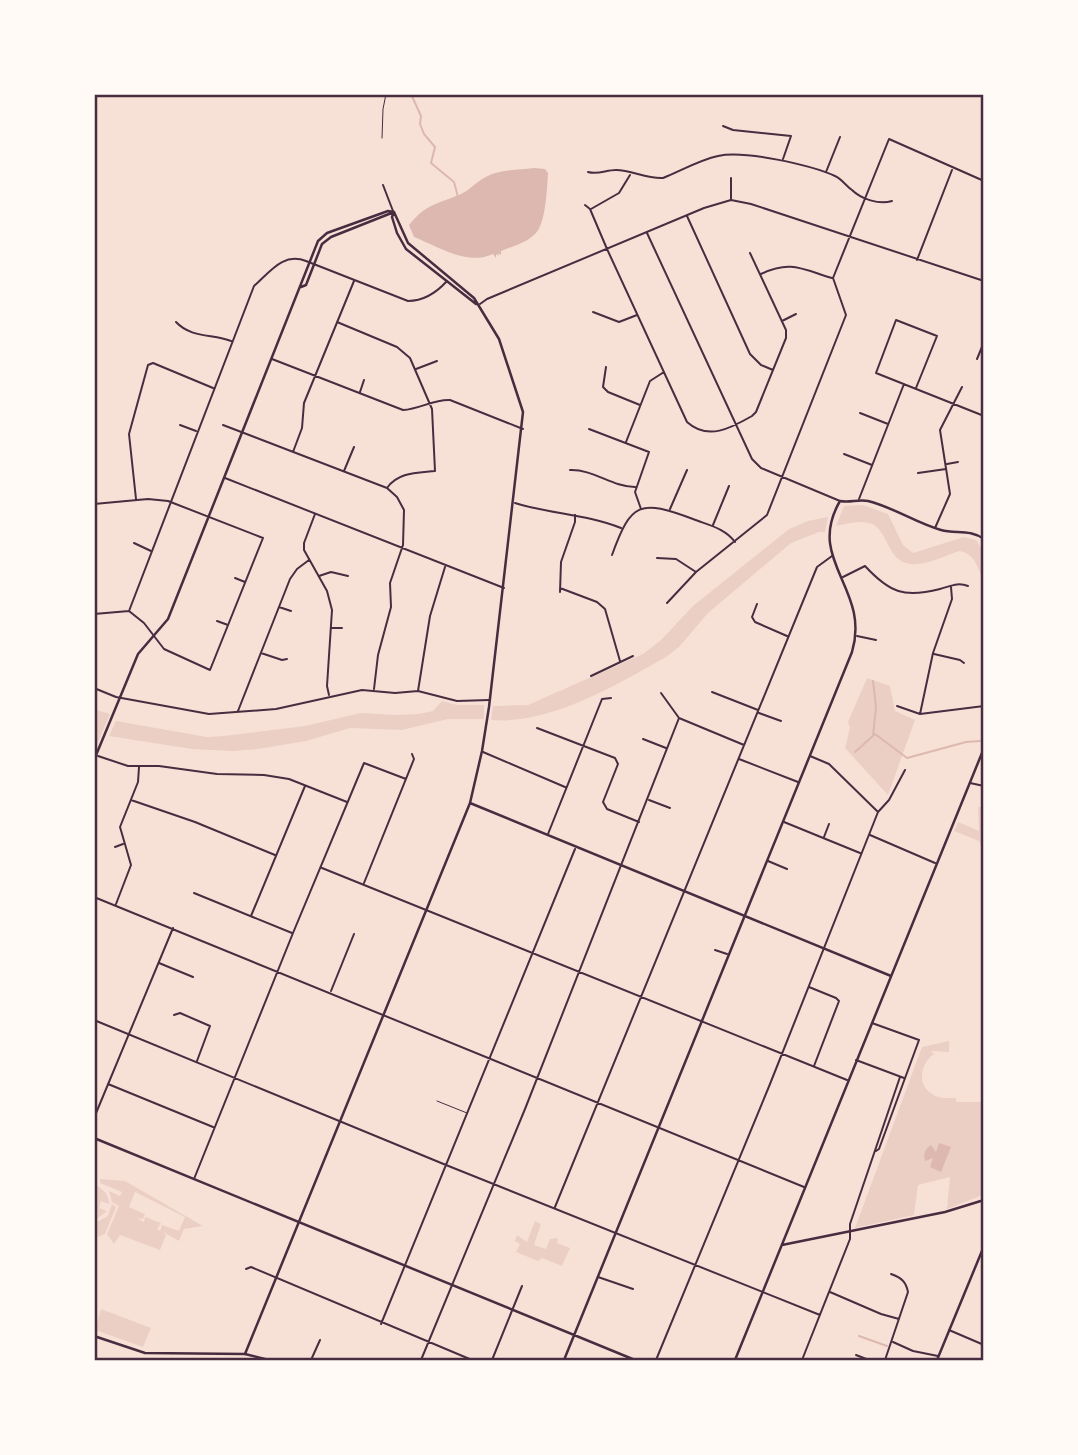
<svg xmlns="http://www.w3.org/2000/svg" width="1078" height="1455" font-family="Lora,serif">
  <rect width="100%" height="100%" fill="#f7e1d7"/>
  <path fill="#ebcfc5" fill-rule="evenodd" d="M863,505L888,514L903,545L913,553L964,537L976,540L983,551V581C978,568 975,553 959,551C944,556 926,566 910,564C886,561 888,527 869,523C858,520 846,524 836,526L844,506Z
    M828,517L825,532H819L791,543L708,613L679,647L666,657C616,685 550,725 491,720L493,706L528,705L643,654L661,640L693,606L789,529L808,521Z
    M867,678L890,686L895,711L915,720L888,795L845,748L850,728L848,722Z
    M442,701L457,705H484V719H448L402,730L350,728L306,741L258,749L233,751L192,749L109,736L116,721L207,737L224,736L305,726L361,713L396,715L419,714L433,711Z
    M97,710L110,714L95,749V711Z
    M978,807H983V851L979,841L954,831L958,822L979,831Z
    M949,1041V1052L931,1051L934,1054C921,1063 916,1084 932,1094C939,1099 948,1098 956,1098V1102H983V1195L947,1209L950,1177L918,1185L914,1215L855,1228L922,1047Z
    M100,1179L125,1181L203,1226L184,1229L179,1241L163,1232L166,1235L160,1250L120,1235L114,1244L107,1234L119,1206L112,1202L109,1191L120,1196L122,1192L100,1183ZM135,1192L185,1217L179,1231L162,1225L160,1231L157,1229L161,1223L145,1217L144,1222L137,1218L143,1219L145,1214L129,1207Z
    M95,1185C103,1189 109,1194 109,1204L101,1201L99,1208L107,1211L95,1220Z
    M112,1204L116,1207L105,1234L98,1237L95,1223L108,1216Z
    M535,1221L541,1224L534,1245L546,1249L550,1239L558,1238L557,1243L570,1248L562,1266L542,1258L538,1261L516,1252L520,1244L515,1241L517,1235L527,1242Z
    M101,1309L151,1328L143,1347L95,1330Z"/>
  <path fill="#dcb8b0" d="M534,168L545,169L548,173C547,188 546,222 536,233C527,243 513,246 501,251V255L498,253L499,256L496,254V258L493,254C467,266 439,247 414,237L409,225C427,203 438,204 461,194C470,190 476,182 484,178C498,169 518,170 534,168Z
    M939,1143L951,1147L941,1172L930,1167L933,1158L925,1161C923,1154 925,1149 931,1145L936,1152Z"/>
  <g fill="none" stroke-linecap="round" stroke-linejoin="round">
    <path stroke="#dcb8b0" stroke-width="2" d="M411,94L421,116L420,124L424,134L435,147L431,163L454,182L458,197
      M873,736L876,707L873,681
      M855,752L875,734L907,758L966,742L980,741
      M859,1336L887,1346"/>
    <path stroke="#4a2c40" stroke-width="1" d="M382,138L383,109L386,94
      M437,1101L467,1113"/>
    <path stroke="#4a2c40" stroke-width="2" d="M723,126L733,130L791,136L783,159
      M588,172C598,175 606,170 616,170C632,170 646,179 663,178C681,171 699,160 718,156C744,150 811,165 835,176C842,179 846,186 852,190C861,199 879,205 892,201
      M826,172L840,137
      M731,178V199
      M383,185L393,211
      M585,205L590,209L607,249L687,422C708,441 731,428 752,416L756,412L786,338V330L750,253
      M591,209L619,193L630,175
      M687,216L750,354L761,365L773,370
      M647,233L752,459L761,468L840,501
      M917,260L952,170
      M761,274C790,260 802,269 832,278
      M480,304L487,299L704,208L731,200L751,204L984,281
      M593,312L619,322L637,315
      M782,321L796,314
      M176,322C191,338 212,334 231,341
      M337,322L397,347L410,358L432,409L435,471C417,473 398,472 387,488
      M272,359L403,410C420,409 434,399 450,400L523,429
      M977,359L984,342
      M606,367L603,387L608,392L640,405
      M416,369L437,361
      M916,388L937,336L896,320L876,373L984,416
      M360,392L364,380
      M860,413L888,424
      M180,425L196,431
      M223,425L387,488L397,497L404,510L403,545L390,583L391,607L378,655L374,689
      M589,429L649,452L635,492L641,509
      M626,442L650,381L664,372
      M293,452L302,428L304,403L354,281
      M844,454L872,465
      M947,464L958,462
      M570,470C593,469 612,487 635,487
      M344,471L354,447
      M918,473L946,469
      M225,478L504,588
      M136,499L129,434L148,365L153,363L213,388
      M859,499L904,384
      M515,503C550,514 586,514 621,528
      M94,504L148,499L168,501L263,538L210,670L164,649L144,623L129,611L94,614
      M670,509L687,470
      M315,514L304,543V550L327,591L332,610L327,686L329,695
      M713,525L729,486
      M935,528L950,494L940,430L962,387
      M134,543L151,551
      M612,555C631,502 640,499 693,519C708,525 725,528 735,542
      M657,558L676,559L696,572
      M319,576L331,572L348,576
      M843,577L865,566C890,593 904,598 940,589C951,586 958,582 968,586
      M235,578L245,582
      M560,588L597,602L605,609L620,661
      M560,592L561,562L575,522V515
      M667,603L696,572L767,515L846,315L833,278L889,139L984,181
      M757,604L752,617L755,622L787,636
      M279,607L291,611
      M129,611L254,286C270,272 283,252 306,261L408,301C424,301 437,292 447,281
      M217,621L228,625
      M332,628H342
      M857,636L876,640
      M261,653L282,660L287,659
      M934,654L960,660L964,663
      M591,676L633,656
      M94,688L116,697L209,714L276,709L362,690L395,693L418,691L457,701L489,700
      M418,691L430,616L445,567
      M712,692L758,710
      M661,693L679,718L744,745
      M897,706L920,714L984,706
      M238,711L290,579L297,569L309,560
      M759,713L781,721
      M920,714L933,653L952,599L951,587
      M537,728L615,758L618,764L603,802L607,809L639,822
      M643,739L666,748
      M483,752L565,787
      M98,756L128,766H159L217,774L264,775L289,779L347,802
      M810,756L829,764L877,811
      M739,759L798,782
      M970,783L984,786
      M131,800L195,822L275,855
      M649,800L670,808
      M784,822L860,853
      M548,834L602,699L611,698
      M870,835L935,863
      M824,837L829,824
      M115,847L123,844
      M768,861L787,869
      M322,868L847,1080
      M364,883L414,759L412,754
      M194,893L292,933
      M94,897L804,1187
      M116,904L131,865L120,827L138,782L139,767
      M251,916L305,786
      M715,950L727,954
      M159,963L193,977
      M809,987L836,998L839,1001L814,1066
      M331,991L354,934
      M174,1015L180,1013L210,1026L197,1061
      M94,1020L446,1165L820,1315
      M872,1023L919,1040L879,1149L876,1151
      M856,1060L904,1078
      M108,1084L213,1127
      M94,1118L173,928
      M194,1179L293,933L364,763L406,779
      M555,1207L817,567L832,556
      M246,1269L251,1267L472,1360
      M598,1277L633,1289
      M830,1292L881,1314L899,1319
      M381,1324L575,849
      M949,1330L984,1345
      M893,1342L913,1351L938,1356
      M856,1355L869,1360
      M311,1360L320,1340
      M421,1360L525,1109L679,718
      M492,1360L522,1286
      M656,1360L770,1084L878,812L889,800L905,770
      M802,1360L850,1239V1224L900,1077
      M885,1360L908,1292C906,1282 902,1278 891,1274"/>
    <path stroke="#4a2c40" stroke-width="2.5" d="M394,212L392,217L397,233L406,249L476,304
      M301,287L306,285L322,244L331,237L394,212
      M94,760L138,654L168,619L318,241L327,233L388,211L394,212
      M470,803L891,976
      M94,1138L635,1360
      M782,1245L945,1212L984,1200
      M245,1354L470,803L482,751L489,707L523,412L499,339L474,298L408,243L394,212
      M564,1360L852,652C871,588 805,561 840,501C850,503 858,499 868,501C893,507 916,523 941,530C956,534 970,529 984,539
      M735,1360L984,748
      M937,1360L984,1246"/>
    <path stroke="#4a2c40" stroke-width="2.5" d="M94,1336L145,1353L245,1354L269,1360"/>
  </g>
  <rect width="1078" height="1455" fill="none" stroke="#fffaf5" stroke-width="192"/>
  <rect x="96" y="96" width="886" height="1263" fill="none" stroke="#4a2c40" stroke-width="2.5"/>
</svg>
